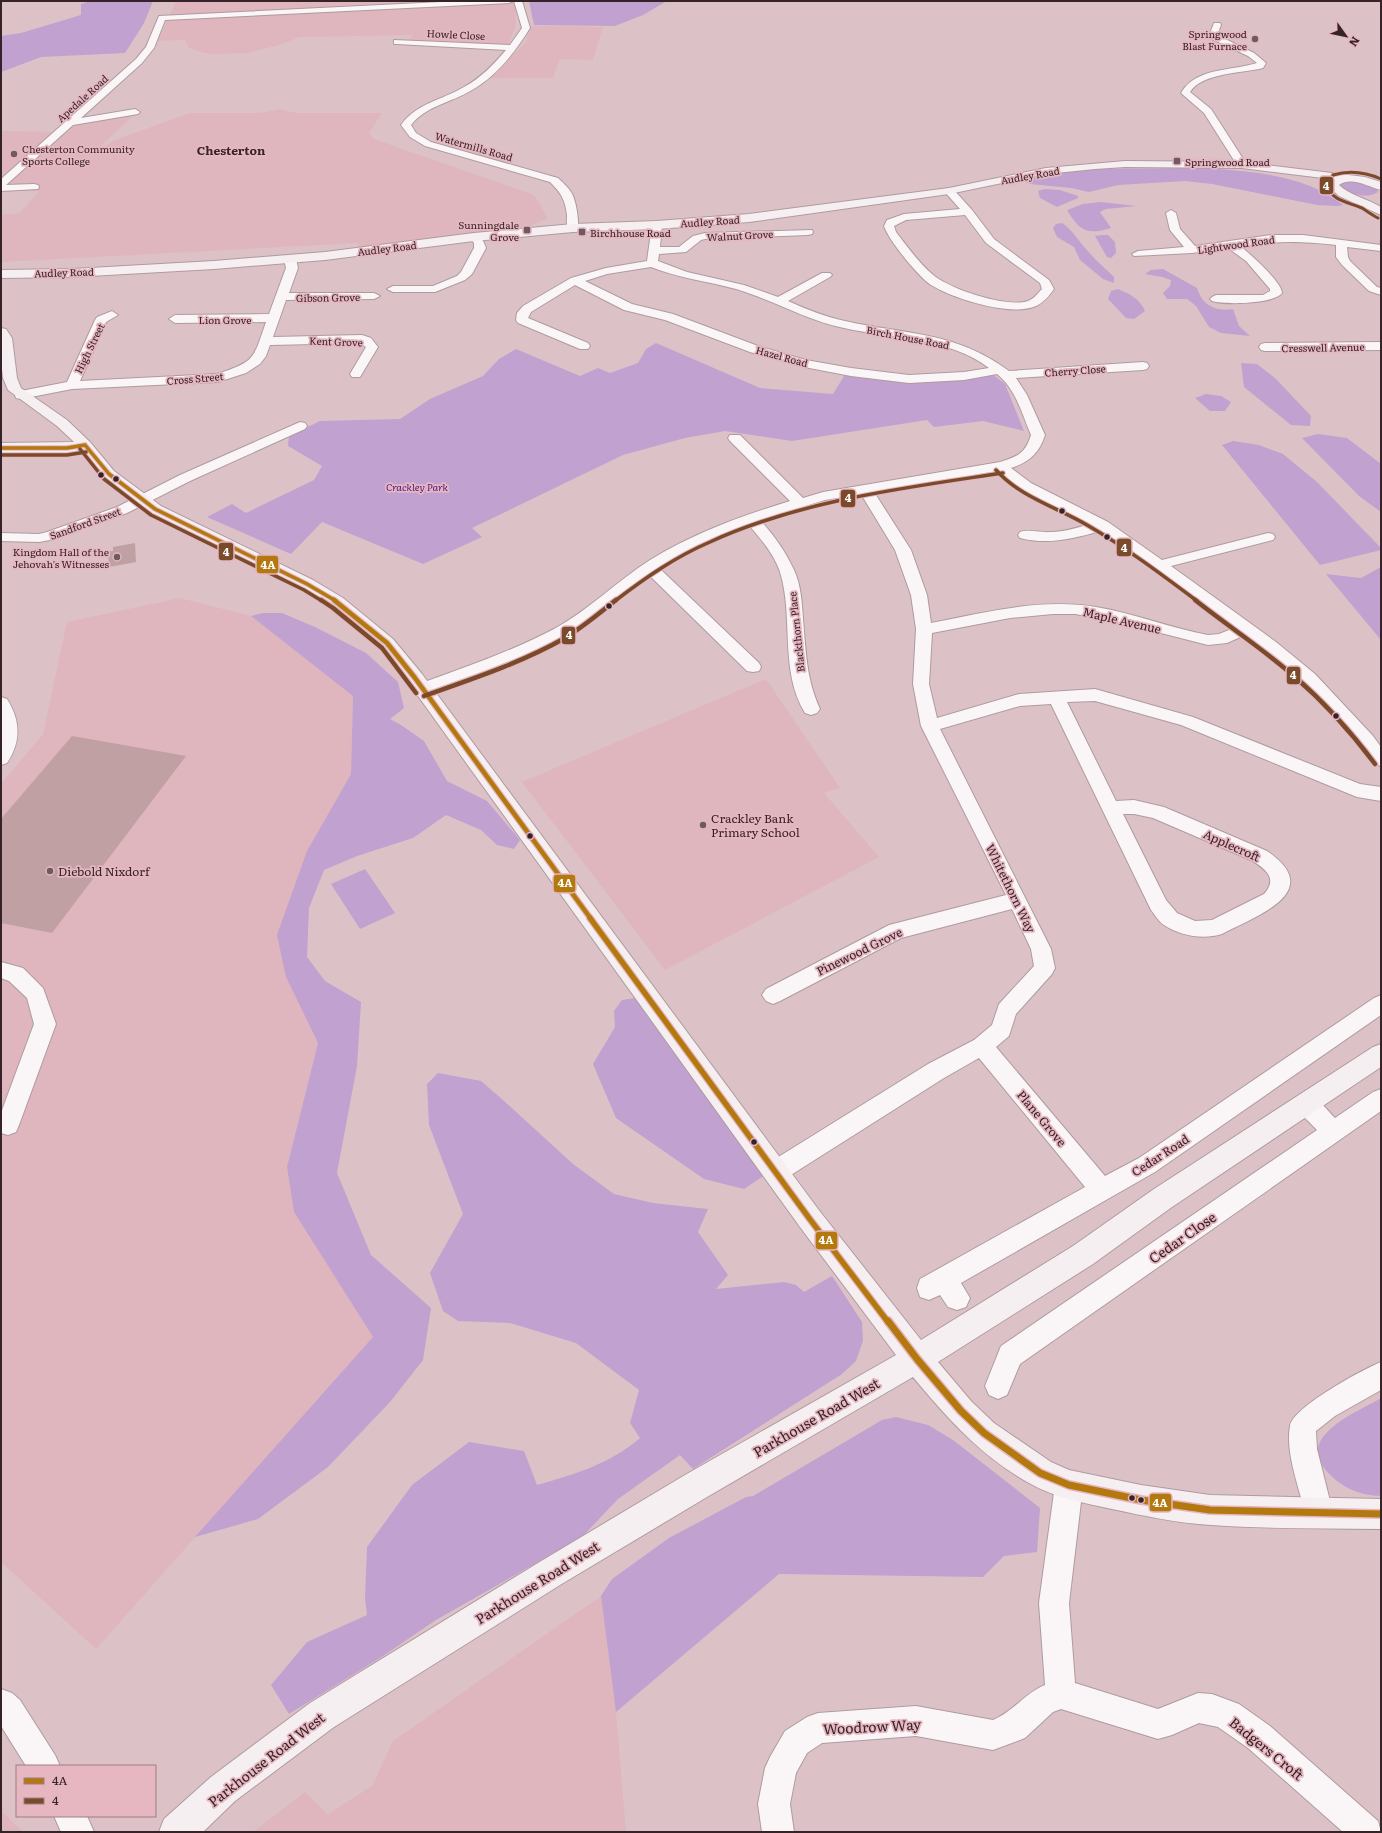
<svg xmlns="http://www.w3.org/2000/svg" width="1382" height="1833" font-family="Literata,serif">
  <rect width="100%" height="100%" fill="#dcc2c7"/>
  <path fill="#dfb5be" d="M176,1H516V25L508,46L408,42L413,35L300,37L279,45L247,53L216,54L204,53L189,48L185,40L158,41Z
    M530,26L603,27L593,60L560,59L553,78H489L526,42Z
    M280,109L296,113H382L369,133L374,139L534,195L548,218L529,227L502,228L467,235L361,248H359L358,243L1,262V215L20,213L39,191H1V190L75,124L136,113L90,156L115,140L190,113H261Z
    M1,131L54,132L1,177Z
    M180,598L251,616L353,695L351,774L307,851L286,977L318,1043L287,1167L294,1212L373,1337L96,1649L1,1562V784L43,734L67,622Z
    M766,679L840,788L824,793L879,857L665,970L522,782Z
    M601,1596L616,1712L626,1832H253L305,1792L328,1814L372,1786L393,1741Z
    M1,1811L23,1832H1Z"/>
  <path fill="#c0a1d0" d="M90,1H153L144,23L125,53L41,57L1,72V36L21,33L81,15V4Z
    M529,1H667L643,15L615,26L534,25Z
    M1202,168C1248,171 1305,174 1343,205L1337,206L1317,205L1212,184L1185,181L1118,185L1089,192L1071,188L1030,184L1022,180L1067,171L1097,169Z
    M1356,181L1376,187L1378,192C1365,200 1351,193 1340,187L1342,183Z
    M1045,189L1060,190L1078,196V198L1057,207L1040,198L1038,191Z
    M1101,202L1136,206L1106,209L1100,212L1111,228C1088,235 1080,232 1067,210L1083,204Z
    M1062,223C1073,230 1078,241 1087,250C1095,260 1105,268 1114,277V283L1103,279L1080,260L1074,247L1057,237L1053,228L1056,224Z
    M1102,235H1108L1115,242L1116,253L1111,258L1107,257L1095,236Z
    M1163,269L1197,288C1202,305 1215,312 1233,309L1239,326L1250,336L1221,333L1209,327L1196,306L1187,299H1167L1163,293L1170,286L1171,280L1162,277L1145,274L1151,270Z
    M1118,289C1130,294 1140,299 1145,311L1134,319L1126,318L1108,299L1111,291Z
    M656,343L760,388L833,394L846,373L877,377L992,374L1005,384L1024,431L983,421L934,427L927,420L792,441L725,431L685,438L623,455L472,528L482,537L423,564L322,522L291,554L207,517L232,504L246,513L314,480L322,466L288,446L289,436L320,421L400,419L430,399L483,376L499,359L516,349L580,376L598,368L610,373L638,363L646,349Z
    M1241,363L1257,364L1276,379L1311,416L1310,426L1291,425L1244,387Z
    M1206,394L1221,396L1231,402L1225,411H1210L1195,398Z
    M1318,434L1347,438L1381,464V512L1359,496L1302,438Z
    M1233,441L1259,445L1283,454L1317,482L1381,548V550L1320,565L1222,445Z
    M1381,567V640L1326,574L1361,578Z
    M263,613H282L315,627L366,653L398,682L404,708L390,719L401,725L424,741L447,781L487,801L520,840L514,849L497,845L481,830L446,815L413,838L357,856L324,870L309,908L307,957L325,981L361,1002L357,1066L337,1173L371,1255L431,1308L423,1360L390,1402L328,1467L258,1519L195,1537L373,1337L294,1212L287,1167L318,1043L286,977L277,935L307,851L351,774L353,696L251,616Z
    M365,869L395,913L360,929L331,884Z
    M635,998L765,1175L744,1189L704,1179L616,1118L593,1064L615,1027L614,1011L622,1000Z
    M438,1073L481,1081L503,1100L573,1164L614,1194L653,1203L708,1209L698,1232L728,1275L716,1289L784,1282L796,1285L804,1292L832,1276L862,1322L863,1341L856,1361L842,1374L693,1469L680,1455L618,1499L582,1537L436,1620L380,1658L289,1714L271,1685L307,1642L367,1615L365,1598L367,1547L412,1485L469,1442L524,1451L537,1485C575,1474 610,1464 640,1438L630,1423L639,1390L576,1343L510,1323L458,1321L443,1311L430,1273L463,1214L429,1125L427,1084Z
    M1381,1398V1496C1372,1496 1356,1493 1348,1488C1333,1480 1309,1459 1321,1440C1334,1420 1361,1410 1381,1398Z
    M896,1417L928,1425L953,1440L1040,1508L1037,1552L1004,1556L983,1577L779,1574L616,1712L601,1596L612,1579L669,1538L746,1497L753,1496L882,1420Z"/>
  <path fill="#c0a0a2" d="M135,543L136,562L109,567L108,551H113V547Z
    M72,736L186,756L52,933L1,923V819Z"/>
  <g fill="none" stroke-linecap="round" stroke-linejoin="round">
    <g stroke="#ae9b9f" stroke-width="2">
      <path id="street" d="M462,1H513L509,3L165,20L154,48L142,63L81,118L135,109L140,112L138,114L73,125L6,185L34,184L38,185L39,187L38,189L1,191V179L136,59L146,47L159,16Z
        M514,1H522L530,28C515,52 497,76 472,90C451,103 427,105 411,125L416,133L431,142L558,178C562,182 568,187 571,192C576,199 580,224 577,230H569C566,226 567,220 567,215C565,199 561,193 550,182L425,146L410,137L401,125C417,103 442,100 464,87C481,78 494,64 506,50L397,44H394V40L510,45L522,28Z
        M1214,23H1220L1221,25L1217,35L1254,53L1266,63L1263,68C1243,73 1201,73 1190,92L1211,109L1247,165L1242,168L1237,165L1204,113L1181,93C1196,67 1232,71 1257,63L1248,56L1210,38L1209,36Z
        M949,188L953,189L972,210L994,239L1049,280L1054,289C1049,296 1044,302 1036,306C1011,317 954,299 931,285C918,276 889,241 884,226L887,220L904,214L960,209L944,191ZM965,215L986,243L1040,283L1042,289C1038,293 1034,299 1028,301C1006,308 949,289 932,274C918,262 907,246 896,232L894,226L906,220Z
        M1171,210L1176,213L1180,229L1195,246L1271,235H1303L1381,245V251L1347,247L1348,257L1350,261L1377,287L1381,288V295L1369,291L1342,265L1336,257V245C1300,241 1276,241 1240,246C1249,253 1282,282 1282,293C1274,304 1225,305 1212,301L1210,299L1212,297L1216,295H1263L1270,291V289L1246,261L1228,248L1192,253L1134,256L1132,254L1138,251L1184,247L1170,230L1166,213Z
        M657,222L662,225L660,247H679L693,236L705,233L812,230L813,232L812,234L808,235L705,239L701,240L686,252L659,254L658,261L687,272L744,285L778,297L822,273H830L832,275L830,277L788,301C806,309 825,317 845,321C907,335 955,331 1009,371L1143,362L1147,363L1149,366L1147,369L1143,370L1016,378L1027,395L1045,435C1039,454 1029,462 1011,468L1031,483L1108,522L1162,560L1268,533L1273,534L1275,537L1273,540L1171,566L1276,642L1315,674L1373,736L1381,747V766L1375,764L1361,744L1303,682L1245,635L1227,643L1208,645L1110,620L1075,614H1053L1010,618L932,633L929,684L937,718L1019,694L1095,689L1193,717L1360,784L1381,787V801L1357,797L1181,725L1095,701L1067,702L1116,801L1134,800L1164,807L1267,851C1327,892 1256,916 1222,934C1203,940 1181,936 1164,925C1159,922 1155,915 1151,910L1051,704L1020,706L940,729L1051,949L1055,968L1052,974L1016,1014L1009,1036L996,1047L1105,1176L1139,1158L1374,998L1381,995V1015L1155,1172L961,1283L970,1298L966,1307L957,1310L948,1307L940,1295L929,1300L920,1297L917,1288L920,1279L1085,1187L979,1058L944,1078L783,1180L775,1183L767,1180L763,1172L767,1164L928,1064L974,1040L992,1025L999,1004L1034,966L1031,949L1012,909L901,938L780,1001L773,1004L766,1001L762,995L766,989L889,925L1006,895L921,726L913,684L916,629L911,595L895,550L861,494L825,500L760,520C774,535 786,552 794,570C801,585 802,603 803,619C806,652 806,678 820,709L817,713L811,715L805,713C779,671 794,617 780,572C774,554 760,538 748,524L711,539L659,568L759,663L761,667L759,671L753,672L747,671L649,575C621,595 596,619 566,636C522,660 475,676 428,693L422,695L416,693L414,689L416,685C463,668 510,652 554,629C589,610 617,581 650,560C694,533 741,516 790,501L730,441L728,438L730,435H740L803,498L823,492L1000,462C1018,456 1025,454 1031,435C1022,414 1016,389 997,374L964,380L909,383L851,376L804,367L750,352L665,320L624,310L575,285L531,312L528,318L588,343L590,346L588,349H580L518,323L516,320L517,313L523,306L571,278L606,268L647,261L652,225ZM651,267C678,278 707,281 736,289C773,300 806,320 844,328C892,339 948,337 989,368L964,372L909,375L851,368L806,360L758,346L673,314L632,304L585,281L607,274ZM998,471L1003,477L1021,489L1089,524C1077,528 1064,532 1051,532C1041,533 1030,529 1020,532L1018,535L1020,538C1047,545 1073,539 1100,531L1116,540L1234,628L1219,634L1208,635C1170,628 1134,613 1096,607C1041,598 986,612 931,623L927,595L911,550L874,492ZM1123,814H1134L1153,818L1253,861C1266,870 1278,878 1264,894L1212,920L1195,921L1177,913L1166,900Z
        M474,234C481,235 484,242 486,248L472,274L465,280L435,292H393L387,289L393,286H433L457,276L461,272L474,248V243L469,237Z
        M290,256L296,259L298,268L289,293H374L380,296L374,299L286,300L273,337L362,335L371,338L378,347L360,377H352L350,374L366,347L360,343L270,345L266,356L260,364L246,373L218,382L72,389L21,399L16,398L15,395L16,392L21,391L67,382L95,320L97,317L112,311L118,315L106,322L80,381L217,374C256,361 253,359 266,322L175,323L169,319L175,315L269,314L286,268L284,259Z
        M1381,342V350L1265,351L1261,350L1259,347L1261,344L1265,343Z
        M300,422L305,423L307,426L305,429L190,481L127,513L50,540L39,542L1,541V533L39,534L47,532L117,507L180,475Z
        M1,697L7,699C21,721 21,742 7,763L1,765Z
        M1,962L23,968L43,988L56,1024L19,1125L16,1132L8,1135L1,1133V1113L34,1024L27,998L9,981L1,978Z
        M1381,1089V1111L1020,1364L1007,1395L998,1399L989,1395L985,1386L1001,1346L1317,1130L1298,1111L1295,1104L1298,1097C1315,1091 1324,1107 1335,1118L1373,1092Z
        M1381,1362V1390L1335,1416L1316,1431L1317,1449L1333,1513L1329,1523L1319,1527L1309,1523L1305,1513C1299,1487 1285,1452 1290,1426C1293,1407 1362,1370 1381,1362Z
        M1069,1471L1079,1475L1083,1485L1069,1603L1075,1683L1158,1709L1198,1693L1212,1694L1239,1704L1270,1726L1378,1821L1381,1832H1343L1248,1748L1218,1727L1199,1723L1172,1735L1158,1739L1061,1709L1053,1712L1025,1738L993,1750L916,1736L822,1743L807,1753L796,1773L790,1804L794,1832H762L758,1804L765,1768L770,1757L785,1731L807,1717L818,1713L916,1706L993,1720C1013,1712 1025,1693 1045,1685L1039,1603L1055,1485L1059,1475Z
        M1,1689L12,1693L20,1700L55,1755L60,1766H26L1,1726Z
        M54,1816H87L94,1832H61Z"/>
    </g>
    <g stroke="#ae9b9f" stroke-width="2">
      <path id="secondary" d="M1125,161L1242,162L1365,177L1381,182V190C1368,187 1352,176 1339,185C1349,195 1368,199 1381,207V215L1339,196L1327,185L1331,179L1242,168L1125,167L1095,169L1046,174L949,194L749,222L657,229L573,232L474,241L325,260L214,269L72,277L1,278V270L72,269L214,261L325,252L474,233L573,224L657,221L749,214L949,188L1046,168Z
        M1,328L6,329L12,338L17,378L21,388L67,420L90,442L114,471L161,506L313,580L343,598L393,639L422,674L818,1209L921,1340L1073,1246L1154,1189L1373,1047L1381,1044V1067L1172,1207L1093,1264L938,1362L971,1401L994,1423L1051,1462L1069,1470L1141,1485L1210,1495L1381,1499V1529C1325,1528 1268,1529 1211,1525C1178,1523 1144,1516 1112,1509C1084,1503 1055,1498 1029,1483C982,1457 947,1418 913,1377L707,1497L560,1585L334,1727L235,1801L203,1832H159L164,1819L211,1777L310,1703L538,1563L685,1475L896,1355L800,1227L408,682L381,647L331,606L301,588L149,512L104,477L81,450L67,453H1V443L74,442L57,426L8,390L3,378L1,361Z"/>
    </g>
    <use href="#street" fill="#faf6f7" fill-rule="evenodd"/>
    <use href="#secondary" fill="#f6eff1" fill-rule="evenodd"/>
    <g stroke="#e6b7c1" stroke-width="5.5">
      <path id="bus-1-far3" d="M85,445L109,474L155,509L307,584L336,601
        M1,448H67L85,445"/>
    </g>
    <g stroke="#e6b7c1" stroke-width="7">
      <path id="bus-1-far2" d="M334,600L387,643L415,678L591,919"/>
    </g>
    <g stroke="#e6b7c1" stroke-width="8">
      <path id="bus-1-far1" d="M590,918L809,1218L888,1322"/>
    </g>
    <g stroke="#e6b7c1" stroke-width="10">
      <path id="bus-1" d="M888,1321L917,1359L961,1411L984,1433L1040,1473L1069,1485L1141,1500L1210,1510L1381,1514"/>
    </g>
    <g stroke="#e6b7c1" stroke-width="4.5">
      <path id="bus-2-far2" d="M1378,218C1372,215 1367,211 1362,208C1348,202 1332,201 1326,185L1333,175C1350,170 1365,172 1381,179"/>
    </g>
    <g stroke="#e6b7c1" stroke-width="5.5">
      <path id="bus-2-far1" d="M80,449L104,479L151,515L304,590L322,601
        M1,455H67L86,452
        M996,470C1020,497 1056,507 1087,525C1125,547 1161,574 1197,601
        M615,601C645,578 675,557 710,542C802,500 904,488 1003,473"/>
    </g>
    <g stroke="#e6b7c1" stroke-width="7">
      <path id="bus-2" d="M321,600L333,608L382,648L416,693
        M1195,600C1228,626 1263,649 1295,677C1325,703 1351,732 1375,764
        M424,696C472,679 521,663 565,638C583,627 600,613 616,600"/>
    </g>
    <use href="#bus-1-far3" stroke="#b3780e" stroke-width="3.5"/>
    <use href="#bus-1-far2" stroke="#b3780e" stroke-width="4.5"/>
    <use href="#bus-1-far1" stroke="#b3780e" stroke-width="5.5"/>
    <use href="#bus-1" stroke="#b3780e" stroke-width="7"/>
    <use href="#bus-2-far2" stroke="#7a4b2a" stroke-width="3"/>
    <use href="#bus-2-far1" stroke="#7a4b2a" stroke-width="3.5"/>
    <use href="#bus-2" stroke="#7a4b2a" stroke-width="4.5"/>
  </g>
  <g fill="#6f5b5f" stroke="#e6b7c1" stroke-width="1.5">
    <circle cx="1255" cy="39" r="4"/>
    <circle cx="14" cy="154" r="4"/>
    <rect x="1173" y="157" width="8" height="8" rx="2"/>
    <rect x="523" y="226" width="8" height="8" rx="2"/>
    <rect x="578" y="228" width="8" height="8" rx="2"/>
    <circle cx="117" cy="557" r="4"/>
    <circle cx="703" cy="825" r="4"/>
    <circle cx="50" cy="871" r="4"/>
  </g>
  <g fill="#352327" stroke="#e6b7c1" stroke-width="1.5">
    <circle cx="101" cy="475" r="3.5"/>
    <circle cx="116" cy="479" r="3.5"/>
    <circle cx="1062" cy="511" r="3.5"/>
    <circle cx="1107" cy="537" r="3.5"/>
    <circle cx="609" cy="606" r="3.5"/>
    <circle cx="1336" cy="716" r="3.5"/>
    <circle cx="530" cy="836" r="3.5"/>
    <circle cx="754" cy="1142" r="3.5"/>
    <circle cx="1132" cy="1498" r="3.5"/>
    <circle cx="1141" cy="1500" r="3.5"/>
  </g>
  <g text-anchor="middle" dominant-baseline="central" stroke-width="3.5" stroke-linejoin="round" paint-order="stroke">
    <g font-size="10" fill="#352327" stroke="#e6b7c1" text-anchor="end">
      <text x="1247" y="33">Springwood<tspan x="1247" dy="12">Blast Furnace</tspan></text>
      <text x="22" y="148" text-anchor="start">Chesterton Community<tspan x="22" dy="12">Sports College</tspan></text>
      <text x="1185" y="161" text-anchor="start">Springwood Road</text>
      <text x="519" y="224">Sunningdale<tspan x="519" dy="12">Grove</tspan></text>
      <text x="590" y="232" text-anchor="start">Birchhouse Road</text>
      <text x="109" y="551">Kingdom Hall of the<tspan x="109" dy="12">Jehovah's Witnesses</tspan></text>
    </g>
    <g font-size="10" fill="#352327" stroke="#e6b7c1">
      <text transform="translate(456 34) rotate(3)">Howle Close</text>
      <text transform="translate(82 98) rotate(-42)">Apedale Road</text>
      <text transform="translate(474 146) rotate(16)">Watermills Road</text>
      <text transform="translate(1030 175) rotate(-10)">Audley Road</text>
      <text transform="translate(710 221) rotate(-4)">Audley Road</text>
      <text transform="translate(740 235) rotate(-3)">Walnut Grove</text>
      <text transform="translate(1236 244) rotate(-8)">Lightwood Road</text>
      <text transform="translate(387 248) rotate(-7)">Audley Road</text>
      <text transform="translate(64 272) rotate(-2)">Audley Road</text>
      <text transform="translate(328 297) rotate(-1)">Gibson Grove</text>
      <text x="225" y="319">Lion Grove</text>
      <text transform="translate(908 337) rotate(11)">Birch House Road</text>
      <text transform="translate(336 341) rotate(2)">Kent Grove</text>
      <text transform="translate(1323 347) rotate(-1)">Cresswell Avenue</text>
      <text transform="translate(89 348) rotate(-64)">High Street</text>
      <text transform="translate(782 356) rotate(15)">Hazel Road</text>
      <text transform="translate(1075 370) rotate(-4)">Cherry Close</text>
      <text transform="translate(195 378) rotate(-5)">Cross Street</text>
      <text transform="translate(85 523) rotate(-20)">Sandford Street</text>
      <text transform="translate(796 632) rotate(-96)">Blackthorn Place</text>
    </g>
    <g font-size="10" font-style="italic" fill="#501180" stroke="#e6b7c1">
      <text x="417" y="486">Crackley Park</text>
    </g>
    <g font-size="12" font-weight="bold" fill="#352327" stroke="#e6b7c1">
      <text x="231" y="150">Chesterton</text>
    </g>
    <g font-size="12" fill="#352327" stroke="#e6b7c1">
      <text transform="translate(1122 620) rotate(13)">Maple Avenue</text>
      <text transform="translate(1232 845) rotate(24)">Applecroft</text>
      <text transform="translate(1011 888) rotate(64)">Whitethorn Way</text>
      <text transform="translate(859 951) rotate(-26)">Pinewood Grove</text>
      <text transform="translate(1042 1118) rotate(50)">Plane Grove</text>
      <text transform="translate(1160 1155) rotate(-33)">Cedar Road</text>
    </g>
    <g font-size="12" fill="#352327" stroke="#e6b7c1" text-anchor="start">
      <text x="711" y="818">Crackley Bank<tspan x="711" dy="14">Primary School</tspan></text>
      <text x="58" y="871">Diebold Nixdorf</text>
    </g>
    <g font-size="14" fill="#352327" stroke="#e6b7c1">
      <text transform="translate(1182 1237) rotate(-35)">Cedar Close</text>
      <text transform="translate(816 1417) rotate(-30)">Parkhouse Road West</text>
      <text transform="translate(537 1582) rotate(-32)">Parkhouse Road West</text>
      <text transform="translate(872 1726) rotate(-3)">Woodrow Way</text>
      <text transform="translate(1267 1748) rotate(39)">Badgers Croft</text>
      <text transform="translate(266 1759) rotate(-38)">Parkhouse Road West</text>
    </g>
  </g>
  <g stroke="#e6b7c1" stroke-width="1.5">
    <rect x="1319" y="176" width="15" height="19" rx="4" fill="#7a4b2a"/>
    <rect x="840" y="489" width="16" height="19" rx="4" fill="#7a4b2a"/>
    <rect x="1116" y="538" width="16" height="19" rx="4" fill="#7a4b2a"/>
    <rect x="218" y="542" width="16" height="19" rx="4" fill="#7a4b2a"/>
    <rect x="256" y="555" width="23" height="19" rx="4" fill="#b3780e"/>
    <rect x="561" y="626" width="15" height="19" rx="4" fill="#7a4b2a"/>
    <rect x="1286" y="666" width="15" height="19" rx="4" fill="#7a4b2a"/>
    <rect x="553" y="874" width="23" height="19" rx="4" fill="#b3780e"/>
    <rect x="815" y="1231" width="23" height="19" rx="4" fill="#b3780e"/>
    <rect x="1149" y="1493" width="23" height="19" rx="4" fill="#b3780e"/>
  </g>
  <g font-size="11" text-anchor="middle" font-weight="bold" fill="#fff">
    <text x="1326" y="190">4</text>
    <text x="848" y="502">4</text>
    <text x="1124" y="552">4</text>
    <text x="226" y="556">4</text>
    <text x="268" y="569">4A</text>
    <text x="569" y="639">4</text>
    <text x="1293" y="679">4</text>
    <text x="565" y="887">4A</text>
    <text x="826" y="1244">4A</text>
    <text x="1160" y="1507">4A</text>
  </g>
  <rect width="1382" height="1833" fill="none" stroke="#352327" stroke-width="4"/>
  <rect x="16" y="1765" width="140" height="52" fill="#e6b7c1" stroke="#9f7c83"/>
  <rect x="24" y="1778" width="20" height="6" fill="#b3780e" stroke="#9f7c83"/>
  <text x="52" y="1785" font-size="12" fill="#352327">4A</text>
  <rect x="24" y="1798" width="20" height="6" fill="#7a4b2a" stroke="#9f7c83"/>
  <text x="52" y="1805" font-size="12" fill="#352327">4</text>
  <g transform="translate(1346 36) rotate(123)" stroke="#e6b7c1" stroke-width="3" paint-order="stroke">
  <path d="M0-3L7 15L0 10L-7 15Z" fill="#352327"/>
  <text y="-6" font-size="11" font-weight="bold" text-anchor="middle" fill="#352327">N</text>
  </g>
</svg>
